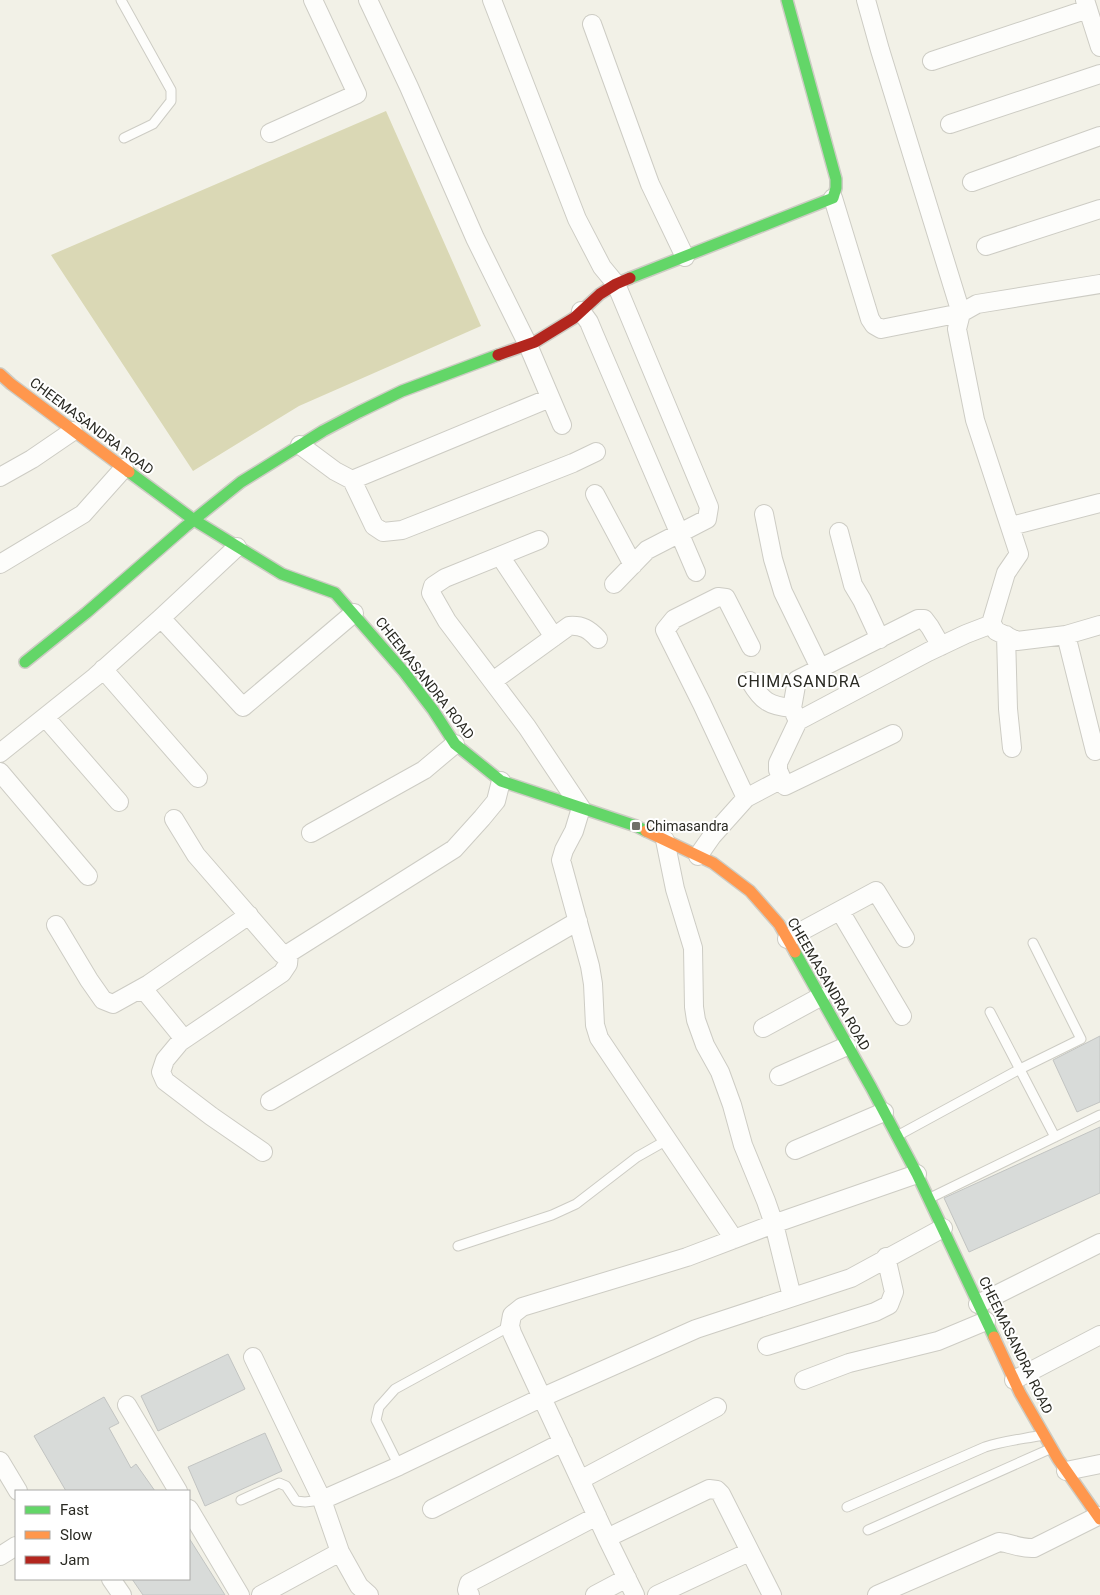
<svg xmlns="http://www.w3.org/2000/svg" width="1100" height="1595" font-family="Roboto,sans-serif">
  <rect width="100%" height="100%" fill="#f2f1e7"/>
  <path fill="#dad8b5" d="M386,111L481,326L299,406L193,471L51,255Z"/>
  <path fill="#d8dbd9" stroke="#c2c4c2" d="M1100,1036V1102L1077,1112L1053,1060Z
    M1100,1127V1193L969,1252L944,1198Z
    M228,1354L245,1389L158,1431L141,1396Z
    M104,1397L119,1423L109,1428L131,1468L136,1464L155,1491H66L34,1436Z
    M265,1433L282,1471L205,1506L188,1467Z
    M189,1538L225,1595H143L132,1579H189Z"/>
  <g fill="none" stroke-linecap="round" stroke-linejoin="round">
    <g stroke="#cdccc4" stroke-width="11">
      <path id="lane" d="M121,0L171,90V101L153,124L124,138
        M990,1012L1055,1137
        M897,1136L1020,1069L1081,1039L1033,943
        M930,1198L1100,1115
        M458,1246L552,1215L576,1204L637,1157L667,1140
        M399,1466L376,1420L379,1407L395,1389L510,1326
        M241,1500L279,1483L286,1486L296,1501L305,1502L322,1500
        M847,1507L985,1447C1003,1441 1023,1439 1043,1435
        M868,1530L1052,1448"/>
    </g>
    <g stroke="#cdccc4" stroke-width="20">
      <path id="street" d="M368,0L409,87L475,238L528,345L562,425
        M492,0L577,219L602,267L616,284L709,507L707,519L647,550L614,584
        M1085,0L1100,47
        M592,24L650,184L685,257
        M932,61L1088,9
        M950,124L1100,74
        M270,133L357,94L313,0
        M972,182L1100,136
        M833,198L870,319L874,325L881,329L961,313L880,50L866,0
        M986,246L1100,209
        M1100,284L977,304L961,313L957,329L975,420L1019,554L1006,573L992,620V624L996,631L1017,641L1066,635L1100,625
        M581,311L589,322L594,334L696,572
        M300,445L335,471L352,480L374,526L383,532L402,530L573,463L596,452
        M0,477L32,459L73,431
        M352,480L550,398
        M595,494L633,565
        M764,514L773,559L783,592L820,668
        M1011,526L1100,503
        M839,532L853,585L862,600L880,639
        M539,540L445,578L433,586L431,593L447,621L527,727L581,808L574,831L564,850L561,860L590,966L593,984L595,1025L599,1038L734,1239
        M500,556L554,637
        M0,564L83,514L124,468
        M161,618L243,707L354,613
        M1006,635L1008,709L1012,748
        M1066,635L1095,751
        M103,669L198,778
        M493,681L569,626C582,625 589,629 598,639
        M750,681C762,701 769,706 792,708
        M45,717L119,802
        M798,721L792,708L797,680L918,619H924L930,627L941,646
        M893,734L785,786L778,770V763L798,721L928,652L966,634L992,624
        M0,753L95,677L161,618L237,547
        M0,772L88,876
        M746,798L702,704L665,630L674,619L718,597L726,598L751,647
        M174,819L196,855L282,954L289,953L454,849L482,818L496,801L501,781
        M311,833L424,770L455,744
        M665,840L675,889L693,948L694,1007L696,1020L705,1045L720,1072L732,1105L743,1145L766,1201L774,1224L792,1297
        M698,856L712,836L746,798L782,779
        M840,911L902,1016
        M56,925L89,980L103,1000L113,1004L149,984L249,915
        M787,939L876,891L905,938
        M137,992H145L149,996L184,1039
        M763,1028L820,997
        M779,1076L847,1046
        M270,1101L578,921
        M795,1150L884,1112
        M263,1152L211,1116L165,1081L161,1072L165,1060L180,1042L282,973L288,964L289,953
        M978,1304L1100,1243
        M767,1346L875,1312L889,1305L894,1292L886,1257
        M253,1357L322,1500L340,1552L359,1586L369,1595
        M804,1380L849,1363L938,1341L986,1321
        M1014,1380L1100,1335
        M127,1405L178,1491
        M0,1461L18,1491
        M1066,1471L1100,1464
        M580,1480L717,1407
        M322,1500L399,1466L543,1397L696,1329L851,1278L943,1228
        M189,1509L240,1595
        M432,1509L563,1442
        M607,1538L709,1489L717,1490L721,1494L772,1595
        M0,1556L16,1546
        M111,1579L122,1595
        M261,1595L340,1552
        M470,1595L467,1590L469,1583L597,1516
        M595,1595L627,1578
        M635,1595L607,1538L512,1333L510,1326L512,1315L522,1307L687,1257L779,1222L917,1174
        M657,1595L749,1552
        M877,1595L999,1542C1011,1543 1021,1549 1034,1548L1098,1516"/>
    </g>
    <g stroke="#cdccc4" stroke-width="14">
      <path id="fast" d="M630,278L833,198L836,188V179L787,0
        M129,472L194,520L282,574L335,593L404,672L433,710L455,744L501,781L636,826L646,831
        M25,662L86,613L185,527L241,482L323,431L359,412L402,391L498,355
        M795,952L871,1087L917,1174L994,1337"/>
    </g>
    <g stroke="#cdccc4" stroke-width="14">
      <path id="slow" d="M0,374L11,384L129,472
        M646,831L713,863L750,891L779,924L795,952
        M994,1337L1020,1393L1058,1459L1100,1519"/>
    </g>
    <g stroke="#cdccc4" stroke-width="14">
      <path id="jam" d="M498,355L535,342L574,318L600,294L616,284L630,278"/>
    </g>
    <use href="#lane" stroke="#fdfdfb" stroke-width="9"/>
    <use href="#street" stroke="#fdfdfb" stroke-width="18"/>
    <use href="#fast" stroke="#63d668" stroke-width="11"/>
    <use href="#slow" stroke="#ff974d" stroke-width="11"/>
    <use href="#jam" stroke="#b3261e" stroke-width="11"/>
  </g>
  <rect fill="#707068" stroke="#fff" stroke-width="2" x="631" y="821" width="10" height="10" rx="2.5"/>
  <g text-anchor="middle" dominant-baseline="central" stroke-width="4" stroke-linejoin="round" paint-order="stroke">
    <g font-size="14" fill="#2a2a23" stroke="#fff">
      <text transform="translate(92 426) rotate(37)">CHEEMASANDRA ROAD</text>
      <text transform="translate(425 678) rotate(52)">CHEEMASANDRA ROAD</text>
      <text transform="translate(829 984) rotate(60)">CHEEMASANDRA ROAD</text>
      <text transform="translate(1016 1345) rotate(64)">CHEEMASANDRA ROAD</text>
    </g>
    <g font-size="14" fill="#2a2a23" stroke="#fff" text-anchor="start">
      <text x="646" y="826">Chimasandra</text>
    </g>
    <g font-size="16" letter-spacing="1" fill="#2a2a23" stroke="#fff">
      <text x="799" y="681">CHIMASANDRA</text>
    </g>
  </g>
  <rect x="15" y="1490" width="175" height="90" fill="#ffffff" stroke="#aaaaa7"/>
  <rect x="25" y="1506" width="25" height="8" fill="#63d668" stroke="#aaaaa7"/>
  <text x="60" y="1515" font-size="15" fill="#2a2a23">Fast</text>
  <rect x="25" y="1531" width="25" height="8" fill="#ff974d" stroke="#aaaaa7"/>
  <text x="60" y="1540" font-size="15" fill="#2a2a23">Slow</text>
  <rect x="25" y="1556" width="25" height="8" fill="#b3261e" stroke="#aaaaa7"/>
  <text x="60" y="1565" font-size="15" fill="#2a2a23">Jam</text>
</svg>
